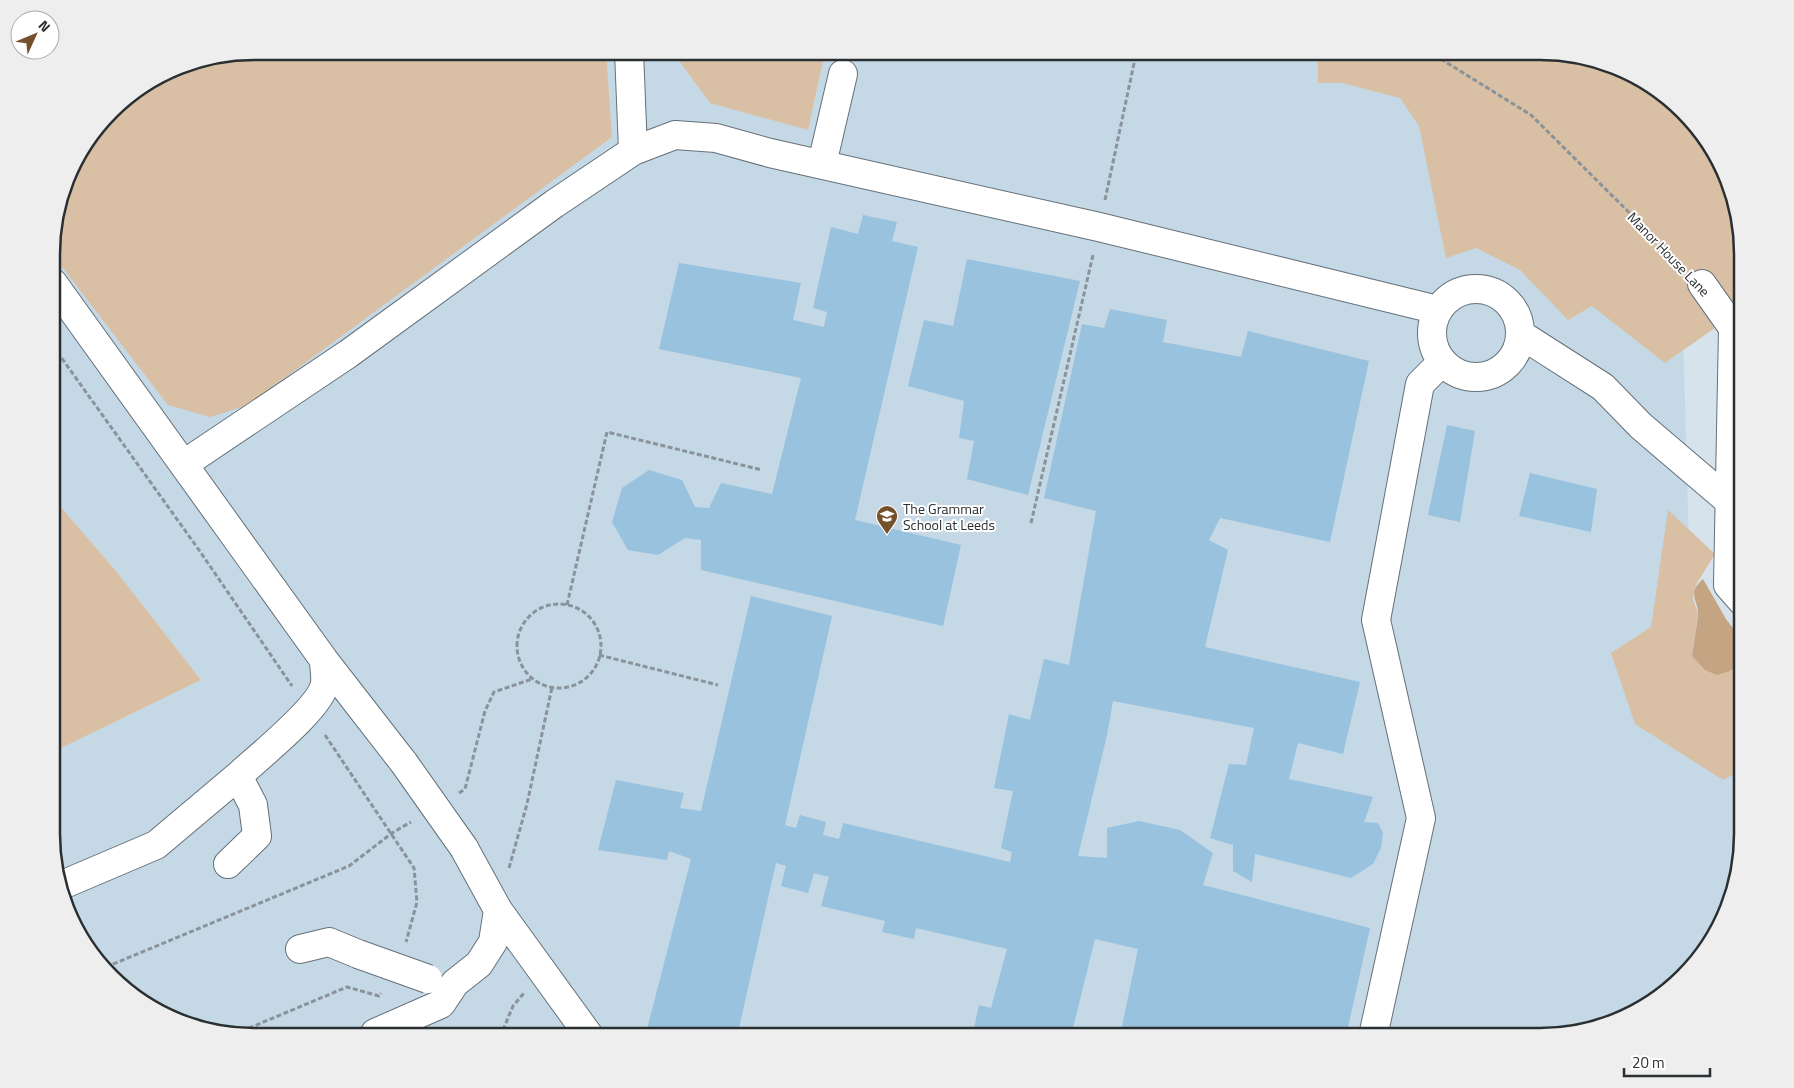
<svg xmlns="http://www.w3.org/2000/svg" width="1794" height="1088" font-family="'Titillium Web',sans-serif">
  <rect width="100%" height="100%" fill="#d6e3ec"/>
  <path fill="#c4d8e5" d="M254,51H1390L1683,331L1692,655L1742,694V847L1715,936L1683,978L1642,1009L1553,1036L253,1037L201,1030L152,1009L85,947L53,861V752L201,680L116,571L53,498V227L72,164L120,102L176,67Z"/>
  <path fill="#d9c0a5" d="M254,51H606L612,137L248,405L210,417L168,405L53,255V227L72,164L120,102L176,67Z
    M672,51H825L808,130L710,103Z
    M1276,51H1541L1593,58L1642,79L1684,111L1715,152L1742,240V309L1665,363L1592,306L1568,320L1520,270L1476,248L1446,258L1419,126L1400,98L1342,83H1318V61Z
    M53,498L116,571L201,680L53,752Z
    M1668,510L1715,554L1696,585L1693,598L1698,614L1692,656L1730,671L1742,661V770L1723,780L1635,724L1611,653L1651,627Z"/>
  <path fill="#c4a482" d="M1703,579L1726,619L1742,640V661L1730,671L1717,675L1705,670L1692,656C1694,643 1696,629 1698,616C1699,600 1686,594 1703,579Z"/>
  <path fill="#98c2de" d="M863,215L897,222L892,241L918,247L855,520L961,545L943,626L701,570V540L685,538L658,555L628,550L612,522L622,488L649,470L682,480L695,507L709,508L721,483L772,494L801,378L659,349L679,263L801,283L793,320L824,327L827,312L813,308L831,227L858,234Z
    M967,259L1080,281L1028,495L967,479L974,441L959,438L964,401L908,386L924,320L953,326Z
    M1110,309L1167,320L1163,342L1241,357L1248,331L1369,361L1330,542L1220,518L1209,540L1228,550L1205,647L1360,682L1343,754L1298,743L1289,779L1373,797L1364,822L1378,823L1383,833L1381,848L1373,864L1351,878L1255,854L1252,882L1233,871V845L1210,838L1229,764L1246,765L1254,728L1113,701L1107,735L1078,856L1107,858V828L1139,821L1180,830L1213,853L1203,885L1370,928L1346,1036H1120L1138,949L1095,939L1071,1036L984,1037L973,1033L979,1005L991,1008L1007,949L916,928L914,939L882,932L885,921L821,906L829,877L814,873L808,893L781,886L786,866L776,863L737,1037H645L691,859L669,851L667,860L598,850L616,780L684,793L680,808L701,811L751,596L832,616L785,825L796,828L800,815L826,822L823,835L839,839L843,823L1010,862L1012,852L1001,848L1013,791L994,788L1009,714L1030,720L1044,659L1069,665L1096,511L1044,498L1082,324L1104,328Z
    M1447,425L1475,431L1460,522L1428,515Z
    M1530,473L1597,489L1591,532L1519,516Z"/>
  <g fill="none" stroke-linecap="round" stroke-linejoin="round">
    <g stroke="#657079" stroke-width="30">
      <path id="minor" d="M629,51L633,151
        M822,164L843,74
        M53,283L324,660L404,763
        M1702,284L1733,328L1728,585L1742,601
        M1432 333a44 44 0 1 1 88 0a44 44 0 1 1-88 0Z
        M1520,334L1603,387L1641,426L1730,502
        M184,464L348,354L554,204L633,151L675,135L716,138L770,153L1099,227L1438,310
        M228,864L257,836L253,805L238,776C257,758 322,707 325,683C326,676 324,667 324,660
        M62,885L156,845L238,776
        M498,910L590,1037
        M300,949L329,942L358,954
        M375,1033L441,1004L455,983L479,964L493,942L498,910L464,848
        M1373,1036L1421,818L1376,620L1420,384L1442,362"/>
    </g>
    <path stroke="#8a939a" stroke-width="3" stroke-dasharray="5 2.5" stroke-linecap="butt" d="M1428,51L1531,115L1682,265
      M1105,200L1136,54
      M53,346L199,550L292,686
      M1031,523L1093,255
      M517 646a42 42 0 1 1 84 0a42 42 0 1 1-84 0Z
      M567,605L607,432L762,470
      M599,655L718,685
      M325,735L414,868L417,902L406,942
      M459,793L465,789L485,711L494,692L532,679
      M509,868L527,804L552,687
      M106,967L349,866L392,833L411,822
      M235,1034L347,987L379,996L381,993
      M500,1037L513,1006L524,993"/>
    <use href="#minor" stroke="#fff" stroke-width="28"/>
    <g stroke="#657079" stroke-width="30" stroke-linecap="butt">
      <path id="minor-bridge" d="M404,763L464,848
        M358,954L428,979"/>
    </g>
    <use href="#minor-bridge" stroke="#fff" stroke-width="28"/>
  </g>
  <defs>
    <g id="school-pin" transform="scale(1.125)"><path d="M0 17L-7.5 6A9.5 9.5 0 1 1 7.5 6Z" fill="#74512a" stroke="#fff"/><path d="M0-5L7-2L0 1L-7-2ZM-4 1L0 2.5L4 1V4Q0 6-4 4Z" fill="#fff"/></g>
  </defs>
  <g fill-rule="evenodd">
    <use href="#school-pin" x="887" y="516"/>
  </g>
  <g text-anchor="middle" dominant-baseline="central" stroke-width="4" stroke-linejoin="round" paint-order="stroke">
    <g font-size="14" fill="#2a2f32" stroke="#fff">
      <text transform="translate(1669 254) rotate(46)">Manor House Lane</text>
    </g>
    <g font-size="14" fill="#2a2f32" stroke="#fff" text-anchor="start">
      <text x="903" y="508">The Grammar<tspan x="903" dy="16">School at Leeds</tspan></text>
    </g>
  </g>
  <path d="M0 0H1794V1088H0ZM254 60H1540A194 194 0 0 1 1734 254V834A194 194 0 0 1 1540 1028H254A194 194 0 0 1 60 834V254A194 194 0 0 1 254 60Z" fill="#eeeeef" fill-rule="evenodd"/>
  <path fill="none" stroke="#2a2f32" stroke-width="2.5" d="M254 60H1540A194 194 0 0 1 1734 254V834A194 194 0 0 1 1540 1028H254A194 194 0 0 1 60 834V254A194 194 0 0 1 254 60Z"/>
  <g transform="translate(35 35) rotate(46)"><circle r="24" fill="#ffffff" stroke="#aaacad"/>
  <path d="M0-4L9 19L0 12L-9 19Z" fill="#74512a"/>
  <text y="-8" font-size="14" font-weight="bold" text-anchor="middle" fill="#2a2f32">N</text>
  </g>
  <path d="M1624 1068v8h86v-8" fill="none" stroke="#2a2f32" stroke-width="2.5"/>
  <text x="1632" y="1068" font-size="15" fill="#2a2f32" stroke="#ffffff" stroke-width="4" paint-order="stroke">20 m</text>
</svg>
